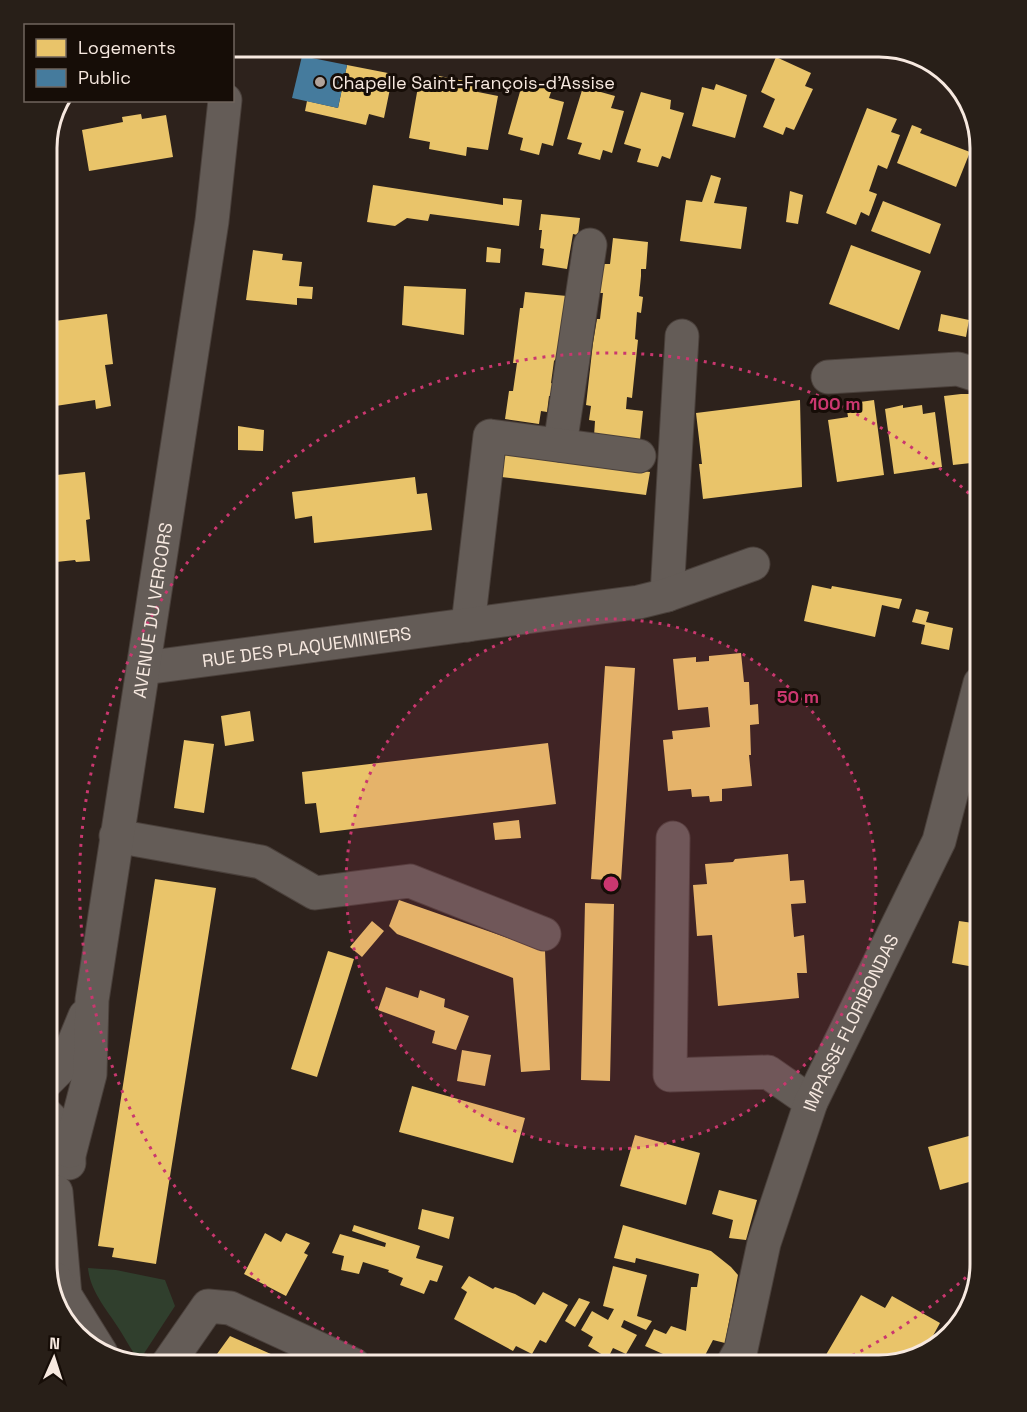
<svg xmlns="http://www.w3.org/2000/svg" width="1027" height="1412" font-family="'Space Grotesk',sans-serif">
  <rect width="100%" height="100%" fill="#2d221c"/>
  <path fill="#303f2d" d="M88,1268L116,1270L165,1280L175,1306L143,1355L136,1356C130,1348 126,1340 121,1332C109,1312 90,1292 88,1268Z"/>
  <path fill="#e9c46a" d="M776,57L811,73L805,86L813,89L794,130L786,127L783,135L763,127L775,99L761,92Z
    M347,65L393,74L384,118L369,114L366,125L305,111L307,101L338,108Z
    M439,76L480,84L478,92L498,96L488,150L467,147L466,156L429,149L430,142L409,138L419,81L438,84Z
    M523,81L552,89L549,98L564,102L553,146L542,143L539,155L520,150L523,138L508,134Z
    M716,84L747,95L735,138L692,126L702,87L714,90Z
    M583,87L615,96L611,108L624,111L612,153L603,150L600,160L578,154L582,143L567,139Z
    M641,92L671,100L670,109L684,113L670,159L662,156L658,167L637,162L641,149L624,144Z
    M867,108L897,119L891,132L900,135L887,169L878,165L869,191L877,194L869,216L861,212L856,225L826,213Z
    M141,114L142,119L166,115L173,157L89,171L82,130L123,122L122,117Z
    M912,125L922,129L920,133L970,152L956,187L897,163Z
    M711,175L721,178L714,203L747,207L741,249L680,241L686,200L702,202Z
    M373,185L503,205V198L522,200L519,226L430,214L428,221L407,218L395,226L367,222Z
    M790,191L803,195L798,224L786,222Z
    M883,201L941,224L930,254L871,231Z
    M541,214L580,218L578,235L573,234L567,269L542,265L544,249L540,248L542,230H539Z
    M613,238L648,242L646,269H641V276L639,296L643,297L641,313L637,312L635,339L638,340L632,398L627,397L626,409L643,411L640,440L594,436L595,421L589,420L591,406L586,405L593,343L597,319H600L603,293H599L602,264H610Z
    M851,245L921,271L899,330L829,304Z
    M487,247L501,249L500,263L486,262Z
    M253,250L283,254L282,260L302,262L299,286L313,287L312,299L297,298V305L246,300Z
    M404,286L466,289L464,335L402,325Z
    M525,292L567,296L558,356L554,361L551,383L554,384L553,396H549L547,412L541,411L539,424L505,419L509,391H513L517,363H513L520,308H523Z
    M107,314L113,364L105,365L111,406L96,409L95,400L49,407L51,416L47,417V345L58,343L55,321Z
    M941,314L969,320L966,337L938,331Z
    M961,394H972V402L980,401V462L953,465L944,396Z
    M800,400L802,487L703,499L699,464H702L696,413Z
    M874,400L884,475L837,482L828,420L848,417L846,404Z
    M903,405V408L922,405L923,414L935,412L942,467L894,474L885,409Z
    M238,426L264,430L263,451L238,450Z
    M497,453L650,472L646,495L493,476Z
    M85,472L90,519L86,520L90,561L76,562L75,560L47,563V476Z
    M415,477L417,494L427,493L432,530L314,543L312,516L295,519L292,492Z
    M812,585L831,589L832,586L902,599L899,609L882,605L875,637L804,621Z
    M916,609L929,612L926,622L953,628L949,650L921,644L925,625L912,622Z
    M741,653L744,682H749L750,705L758,704L759,724L750,725L751,755H749L752,786L722,789V801L710,802L709,796L692,797L691,789L668,791L663,740L673,739L672,731L710,727L708,707L678,710L673,659L696,657V662L709,661V656Z
    M605,666L635,668L621,881L591,879Z
    M250,711L254,741L225,746L221,716Z
    M184,740L214,744L204,813L174,808Z
    M548,743L556,804L320,833L316,803L305,804L302,772Z
    M519,820L521,838L495,840L493,823Z
    M788,854L790,881L804,880L806,903L791,904L794,937L804,935L807,973H797L799,998L718,1006L712,935L697,936L693,885L707,884L705,864L733,862L735,859Z
    M155,879L216,888L156,1264L112,1257L114,1248L98,1246Z
    M399,900L545,951L550,1070L521,1072L513,978L397,934L389,926Z
    M585,903L614,904L610,1081L581,1080Z
    M372,921L384,931L362,957L350,947Z
    M959,921L980,924V968L952,963Z
    M328,951L354,959L317,1077L291,1069Z
    M386,987L418,998L420,990L445,999L444,1007L469,1016L456,1050L432,1043L435,1031L378,1010Z
    M462,1050L491,1055L485,1086L457,1081Z
    M412,1086L525,1118L513,1163L399,1132Z
    M980,1133V1179L940,1190L928,1147Z
    M635,1135L700,1153L686,1205L620,1186Z
    M719,1190L757,1200L746,1240L729,1238L733,1220L712,1214Z
    M422,1209L454,1217L449,1239L418,1229Z
    M354,1225L420,1246L416,1258L443,1266L437,1282L430,1280L424,1294L400,1285L403,1278L388,1272L389,1270L363,1262L359,1274L341,1270L344,1256L332,1253L340,1234L385,1247L386,1243L352,1231Z
    M623,1225L711,1251L731,1267L738,1275L725,1343L713,1340L700,1365H656L663,1354L645,1346L654,1329L666,1334L671,1326L686,1331L691,1287H697L699,1274L636,1258L635,1263L614,1258Z
    M265,1233L281,1242L286,1233L310,1243L304,1253L308,1255L286,1296L244,1274Z
    M613,1266L647,1275L637,1316L652,1321L646,1330L624,1320L621,1327L637,1335L626,1354L613,1348L608,1358L588,1346L593,1337L581,1330L592,1311L608,1320L614,1309L603,1306Z
    M469,1276L493,1289L495,1287L515,1294L535,1305L543,1292L568,1305L546,1343L540,1340L532,1354L516,1346L513,1351L454,1319L467,1292L461,1288Z
    M861,1295L885,1308L892,1296L940,1323L923,1354L879,1365H820Z
    M579,1298L590,1302L575,1327L565,1321Z
    M230,1336L282,1359L297,1365H209Z"/>
  <path fill="#457b9d" d="M302,56L347,65L338,108L292,98Z"/>
  <g fill="none" stroke-linecap="round" stroke-linejoin="round">
    <g stroke="#4a403b" stroke-width="35">
      <g id="minor">
        <path d="M828,377L958,369L980,376"/>
        <path d="M560,445L590,245"/>
        <path d="M667,595L682,336"/>
        <path d="M468,625L490,436L639,456"/>
        <path id="s1" d="M144,668L639,602L667,595L753,564"/>
        <path d="M116,836L261,862L315,893L410,881L544,934"/>
        <path d="M673,838L670,1075L768,1072L811,1102"/>
        <path d="M47,1081L66,1062L85,1016"/>
        <path d="M47,1115C62,1129 70,1142 69,1163"/>
        <path id="s2" d="M70,1151L90,1074L92,1000L212,221L225,100"/>
        <path d="M56,1192L65,1296"/>
        <path d="M55,1279L101,1353"/>
        <path d="M167,1365L208,1306L230,1308L354,1365"/>
        <path id="s3" d="M732,1365L741,1349L764,1243L811,1102L939,841L980,683"/>
      </g>
    </g>
    <use href="#minor" stroke="#645c57" stroke-width="33"/>
  </g>
  <circle cx="611" cy="884" r="265" fill="#ca376f" fill-opacity=".12"/>
  <g fill="none" stroke="#ca376f" stroke-width="3" stroke-dasharray="3 6">
    <circle cx="611" cy="884" r="265"/>
    <path d="M979 1265A530 530 0 0 1 835 1364M387 1364A530 530 0 1 1 979 503"/>
  </g>
  <circle fill="#b0a39b" stroke="#160d07" stroke-width="2" cx="320" cy="82" r="6"/>
  <g text-anchor="middle" dominant-baseline="central" stroke-width="6" stroke-linejoin="round" paint-order="stroke">
    <g font-size="18" fill="#f7e9e0" stroke="#160d07" text-anchor="start">
      <text x="332" y="82">Chapelle Saint-François-d'Assise</text>
    </g>
    <g font-size="18" fill="#f7e9e0" stroke="#160d07">
      <text stroke="none"><textPath href="#s2" startOffset="548">AVENUE DU VERCORS</textPath></text>
      <text stroke="none"><textPath href="#s1" startOffset="164">RUE DES PLAQUEMINIERS</textPath></text>
      <text stroke="none"><textPath href="#s3" startOffset="364">IMPASSE FLORIBONDAS</textPath></text>
    </g>
  </g>
  <path d="M0 0H1027V1412H0ZM148 57H879A91 91 0 0 1 970 148V1264A91 91 0 0 1 879 1355H148A91 91 0 0 1 57 1264V148A91 91 0 0 1 148 57Z" fill="#281f18" fill-rule="evenodd"/>
  <path fill="none" stroke="#f7e9e0" stroke-width="3" d="M148 57H879A91 91 0 0 1 970 148V1264A91 91 0 0 1 879 1355H148A91 91 0 0 1 57 1264V148A91 91 0 0 1 148 57Z"/>
  <circle cx="611" cy="884" r="9" fill="#ca376f" stroke="#160d07" stroke-width="3"/>
  <g font-size="18" text-anchor="middle" font-weight="bold" fill="#ca376f" stroke="#160d07" stroke-width="6" stroke-linejoin="round" paint-order="stroke">
    <text x="835" y="410">100 m</text>
    <text x="798" y="703">50 m</text>
  </g>
  <rect x="24" y="24" width="210" height="78" fill="#160d07" stroke="#70655e" stroke-width="1.5"/>
  <rect x="36" y="39" width="30" height="18" fill="#e9c46a" stroke="#70655e" stroke-width="1.5"/>
  <text x="78" y="54" font-size="18" fill="#f7e9e0">Logements</text>
  <rect x="36" y="69" width="30" height="18" fill="#457b9d" stroke="#70655e" stroke-width="1.5"/>
  <text x="78" y="84" font-size="18" fill="#f7e9e0">Public</text>
  <g transform="translate(54 1358) rotate(3)" stroke="#160d07" stroke-width="4.5" paint-order="stroke">
  <path d="M0-4.5L10 22L0 15L-10 22Z" fill="#f7e9e0"/>
  <text y="-9" font-size="16" font-weight="bold" text-anchor="middle" fill="#f7e9e0">N</text>
  </g>
</svg>
